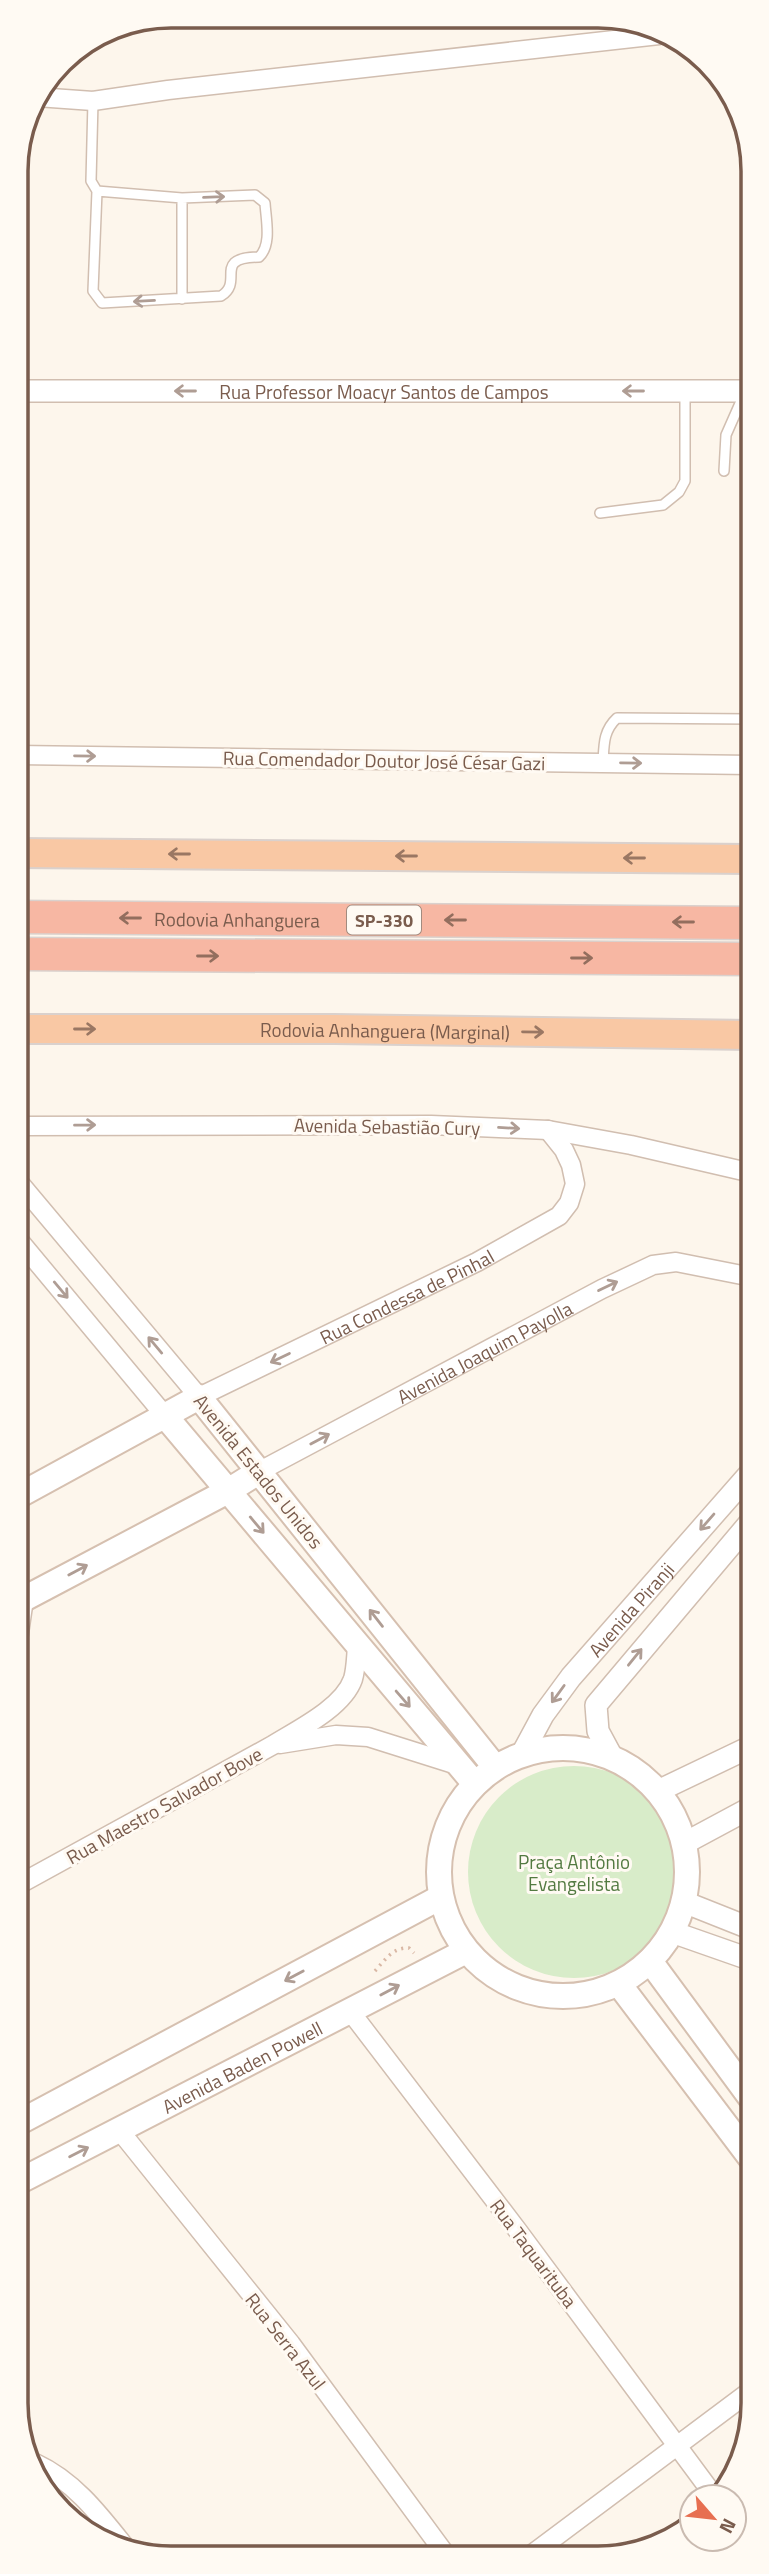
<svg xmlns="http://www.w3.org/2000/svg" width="769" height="2574" font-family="'Titillium Web',sans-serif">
  <rect width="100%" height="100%" fill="#fdf6ec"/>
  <path fill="#d8ecc9" d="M468 1872a106 106 0 1 1 212 0a106 106 0 1 1-212 0Z"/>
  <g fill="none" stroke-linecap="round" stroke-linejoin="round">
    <g stroke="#d1beb0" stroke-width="12">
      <path id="service" d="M93,101L91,181L97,191L93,291L102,303L221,296C245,281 211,258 259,257C272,245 266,220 265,203L255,195L182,198L97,191
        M182,198V299
        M724,471L726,435L745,392
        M600,513L663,505L679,492L685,481V392
        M603,763C604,745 603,731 617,718L751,719"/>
    </g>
    <g stroke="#d1beb0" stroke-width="21">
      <g id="minor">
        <path d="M37,97L93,101L168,90L659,35"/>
        <path d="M17,755L751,765"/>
        <path d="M17,1126L431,1125L548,1130L631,1145L752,1173"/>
        <path id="s1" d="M17,1180L199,1397L477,1262L559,1216L569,1203L575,1184L571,1165L564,1150L548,1130"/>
        <path d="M17,1238L166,1417"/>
        <path id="s2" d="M260,1471L602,1289L653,1265L676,1262L752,1277"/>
        <path d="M18,1640L24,1599"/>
        <path d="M280,1744L336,1735L368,1737L460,1766"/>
        <path d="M18,1885L273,1745C297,1730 343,1708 353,1679C356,1669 356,1657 357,1647"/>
        <path d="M350,2011L518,2231L715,2497"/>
        <path d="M120,2131L291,2344L446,2555"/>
        <path d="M35,2463C74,2481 99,2514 126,2548"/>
        <path d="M531,2555L753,2389"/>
      </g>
    </g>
    <g stroke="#d1beb0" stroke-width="24">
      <g id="tertiary">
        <path id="s3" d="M16,391H751"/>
        <path id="s4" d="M522,1754L543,1715L571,1677L752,1471"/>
        <path d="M612,1757L598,1731L596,1705L752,1520"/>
        <path d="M658,1791L752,1746"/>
        <path d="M685,1843L752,1807"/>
        <path d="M684,1902L752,1929"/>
        <path d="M672,1932L752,1960"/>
      </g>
    </g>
    <g stroke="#d6c0b0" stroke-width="28">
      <g id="secondary">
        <path d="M166,1417L475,1784"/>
        <path d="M18,1496L199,1397L495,1767"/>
        <path d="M18,1602L228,1491L260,1471"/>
        <circle cx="563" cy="1872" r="124"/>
        <path d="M650,1961L753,2101"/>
        <path d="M619,1984L753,2161"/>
        <path d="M18,2123L441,1897"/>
        <path id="s5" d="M18,2182L466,1951"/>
      </g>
    </g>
    <g stroke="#dad1cd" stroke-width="32">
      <g id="trunk">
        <path d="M17,853L751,859"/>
        <path id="s6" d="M17,1029H334L751,1035"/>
      </g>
    </g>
    <g stroke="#dad1cd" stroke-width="35">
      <g id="motorway">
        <path id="s7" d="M17,917L751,923"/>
        <path d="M17,954L751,959"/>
      </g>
    </g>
    <path stroke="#d9b8a5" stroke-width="3.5" stroke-dasharray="2 5" stroke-linecap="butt" d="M375,1971C385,1960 393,1947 409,1948L414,1953"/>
    <use href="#service" stroke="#fff" stroke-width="9"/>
    <use href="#minor" stroke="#fff" stroke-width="18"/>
    <use href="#tertiary" stroke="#fff" stroke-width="21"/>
    <use href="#secondary" stroke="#fff" stroke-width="24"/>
    <use href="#trunk" stroke="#f9c8a4" stroke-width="28"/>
    <use href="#motorway" stroke="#f7b7a3" stroke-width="32"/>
  </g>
  <defs><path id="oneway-shaft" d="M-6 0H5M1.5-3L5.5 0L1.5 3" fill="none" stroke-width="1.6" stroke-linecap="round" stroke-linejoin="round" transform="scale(1.75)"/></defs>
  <g stroke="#af9d94">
    <use href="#oneway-shaft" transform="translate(214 197) rotate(-2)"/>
    <use href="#oneway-shaft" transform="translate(144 301) rotate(177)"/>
    <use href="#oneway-shaft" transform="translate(185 391) rotate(180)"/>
    <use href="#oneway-shaft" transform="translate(633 391) rotate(180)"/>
    <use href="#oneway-shaft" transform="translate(85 756) rotate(1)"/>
    <use href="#oneway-shaft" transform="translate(631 763) rotate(1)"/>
    <use href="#oneway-shaft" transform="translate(85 1125) rotate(-1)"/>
    <use href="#oneway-shaft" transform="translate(509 1128) rotate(3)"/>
    <use href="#oneway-shaft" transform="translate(608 1286) rotate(-26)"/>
    <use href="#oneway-shaft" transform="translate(61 1290) rotate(50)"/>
    <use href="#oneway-shaft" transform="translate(155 1345) rotate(-130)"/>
    <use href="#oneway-shaft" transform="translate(280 1358) rotate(154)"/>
    <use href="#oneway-shaft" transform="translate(320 1439) rotate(-28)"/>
    <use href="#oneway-shaft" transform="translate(707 1522) rotate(131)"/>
    <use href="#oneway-shaft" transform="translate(257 1525) rotate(50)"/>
    <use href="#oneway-shaft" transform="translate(78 1570) rotate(-28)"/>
    <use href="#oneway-shaft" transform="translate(376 1618) rotate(-128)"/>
    <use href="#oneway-shaft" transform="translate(635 1657) rotate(-51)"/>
    <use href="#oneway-shaft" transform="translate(558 1694) rotate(126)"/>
    <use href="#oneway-shaft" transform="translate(403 1699) rotate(49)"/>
    <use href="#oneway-shaft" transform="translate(294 1976) rotate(152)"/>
    <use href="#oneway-shaft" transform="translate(390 1990) rotate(-28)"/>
    <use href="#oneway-shaft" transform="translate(79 2152) rotate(-27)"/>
  </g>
  <g stroke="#9a7763">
    <use href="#oneway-shaft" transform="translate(179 854) rotate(-180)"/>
    <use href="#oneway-shaft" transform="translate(406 856) rotate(-180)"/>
    <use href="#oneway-shaft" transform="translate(634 858) rotate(-180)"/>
    <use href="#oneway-shaft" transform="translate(85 1029)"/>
    <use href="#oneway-shaft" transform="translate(533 1032) rotate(1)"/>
  </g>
  <g stroke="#936e5e">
    <use href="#oneway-shaft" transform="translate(130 918) rotate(-180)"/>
    <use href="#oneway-shaft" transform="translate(455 920) rotate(-180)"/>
    <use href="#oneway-shaft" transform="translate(683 922) rotate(-180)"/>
    <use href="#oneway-shaft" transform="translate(208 956)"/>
    <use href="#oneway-shaft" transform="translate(582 958)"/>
  </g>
  <g text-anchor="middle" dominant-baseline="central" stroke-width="6" stroke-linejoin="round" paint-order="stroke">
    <rect fill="#fffaf3" stroke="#a28b7f" stroke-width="2" x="347" y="905.5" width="74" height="29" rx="5"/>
    <g font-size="18" font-weight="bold" fill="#7a5c4d">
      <text x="384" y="920">SP-330</text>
    </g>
    <g font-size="19" fill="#7a5c4d" stroke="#fffaf3">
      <text stroke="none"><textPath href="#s3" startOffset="368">Rua Professor Moacyr Santos de Campos</textPath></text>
      <text transform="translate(384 760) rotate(1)">Rua Comendador Doutor José César Gazi</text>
      <text stroke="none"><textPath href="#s7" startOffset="220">Rodovia Anhanguera</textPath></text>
      <text stroke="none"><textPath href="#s6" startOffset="368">Rodovia Anhanguera (Marginal)</textPath></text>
      <text transform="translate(387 1126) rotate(1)">Avenida Sebastião Cury</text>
      <text stroke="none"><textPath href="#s1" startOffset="514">Rua Condessa de Pinhal</textPath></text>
      <text stroke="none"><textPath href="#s2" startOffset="254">Avenida Joaquim Payolla</textPath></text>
      <text transform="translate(259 1471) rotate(51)">Avenida Estados Unidos</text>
      <text stroke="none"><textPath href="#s4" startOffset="182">Avenida Piranji</textPath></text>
      <text transform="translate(164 1805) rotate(-29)">Rua Maestro Salvador Bove</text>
      <text stroke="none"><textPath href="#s5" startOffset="252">Avenida Baden Powell</textPath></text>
      <text transform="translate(534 2253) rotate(53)">Rua Taquarituba</text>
      <text transform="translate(286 2341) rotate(52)">Rua Serra Azul</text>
    </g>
    <g font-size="19" fill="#537a41" stroke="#fffaf3">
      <text x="574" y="1861">Praça Antônio<tspan x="574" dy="22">Evangelista</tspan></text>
    </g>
  </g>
  <path d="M0 0H769V2574H0ZM171 28H598A143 143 0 0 1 741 171V2403A143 143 0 0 1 598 2546H171A143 143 0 0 1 28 2403V171A143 143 0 0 1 171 28Z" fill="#fffaf3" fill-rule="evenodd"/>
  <path fill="none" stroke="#7a5c4d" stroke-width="3.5" d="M171 28H598A143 143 0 0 1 741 171V2403A143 143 0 0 1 598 2546H171A143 143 0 0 1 28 2403V171A143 143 0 0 1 171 28Z"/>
  <g transform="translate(713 2518) rotate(118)"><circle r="33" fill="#fffaf3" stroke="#cabbb1" stroke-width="2"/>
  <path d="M0-5L12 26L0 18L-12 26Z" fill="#e76f51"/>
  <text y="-10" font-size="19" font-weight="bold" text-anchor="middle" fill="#7a5c4d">N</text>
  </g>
</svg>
